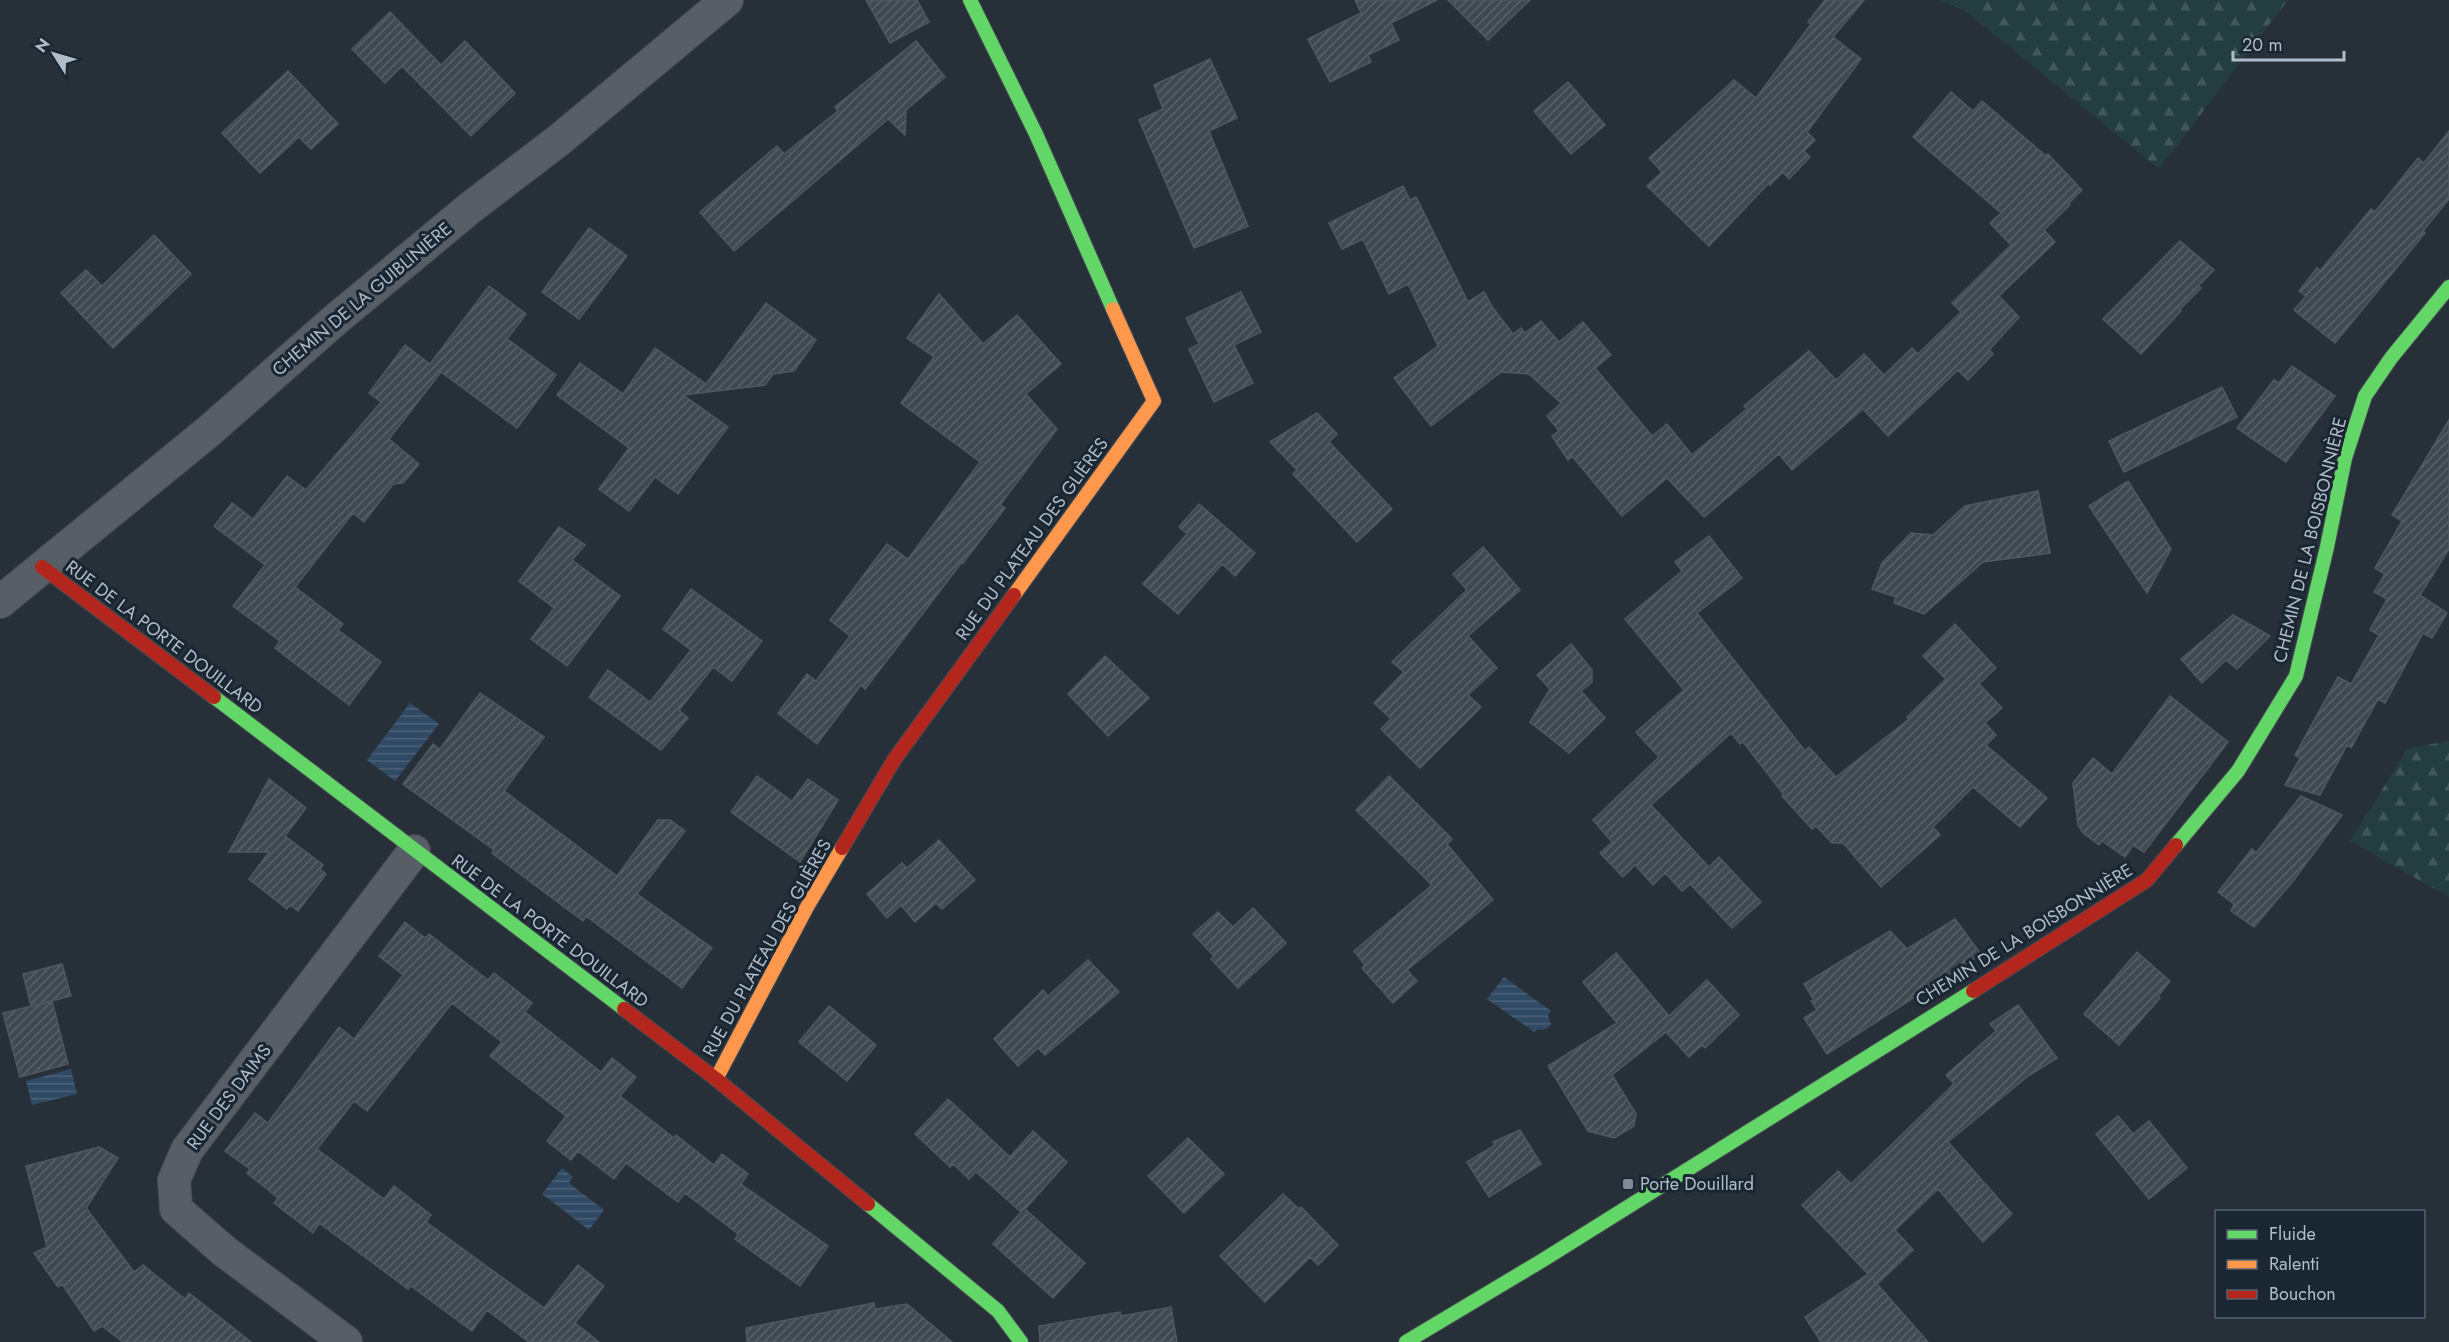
<svg xmlns="http://www.w3.org/2000/svg" width="2449" height="1342" font-family="Jost,sans-serif">
  <defs>
    <pattern id="grass-tufts" width="24" height="20" patternUnits="userSpaceOnUse" patternTransform="scale(1.5)"><rect width="24" height="20" fill="#243d3f"/><path d="M3 7l-1-3M5 7V3M7 7l1-3M15 17l-1-3M17 17v-4M19 17l1-3" fill="none" stroke="#415759"/></pattern>
    <pattern id="forest-firs" width="22" height="20" patternUnits="userSpaceOnUse" patternTransform="scale(1.5)"><rect width="22" height="20" fill="#243d3f"/><path d="M5 1l3.5 6h-7zM16 11l3.5 6h-7z" fill="#415759"/></pattern>
    <pattern id="water-rules" width="6" height="5" patternUnits="userSpaceOnUse" patternTransform="scale(1.5)"><rect width="6" height="5" fill="#314a64"/><path d="M0 2.5h6" fill="none" stroke="#4c6279"/></pattern>
    <pattern id="building-hatch" width="6" height="6" patternUnits="userSpaceOnUse" patternTransform="scale(1.5)"><rect width="6" height="6" fill="#414950"/><path d="M-1 1l2-2M0 6l6-6M5 7l2-2" fill="none" stroke="#5a6168"/></pattern>
  </defs>
  <rect width="100%" height="100%" fill="#273038"/>
  <path fill="url(#grass-tufts)" d="M1939,0H1974L1964,10Z"/>
  <path fill="url(#forest-firs)" d="M1974,0H2288L2159,169L1964,10Z
    M2449,741V897L2350,841L2408,748Z"/>
  <path fill="url(#water-rules)" d="M410,703L439,724L395,781L367,760Z
    M1504,977L1551,1011L1548,1015L1551,1024L1549,1027L1543,1030L1538,1029L1534,1032L1487,999Z
    M71,1069L77,1094L32,1105L26,1081Z
    M562,1168L573,1177L569,1183L604,1210L589,1230L542,1194Z"/>
  <path fill="url(#building-hatch)" stroke="#4f5760" stroke-width="1.5" d="M866,0H917L929,22L890,43Z
    M1355,0H1437L1391,23L1399,40L1368,55L1371,62L1330,82L1308,39L1361,13Z
    M1448,0H1530L1488,40Z
    M1825,0H1864L1833,37L1861,59L1807,132L1815,140L1804,151L1810,157L1789,179L1783,172L1770,185L1769,183L1709,246L1647,186L1662,172L1649,158L1734,80L1756,98L1811,24L1808,22Z
    M390,12L441,65L465,41L515,93L471,136L402,66L385,83L352,49Z
    M916,41L945,77L906,110L905,135L888,119L734,251L700,212L777,146L784,154L838,111L835,107Z
    M1210,59L1237,118L1209,131L1248,226L1194,248L1139,120L1163,109L1154,85Z
    M288,71L338,124L311,149L299,137L260,173L222,133Z
    M1568,82L1605,125L1571,154L1534,111Z
    M1951,92L1973,111L1982,101L2046,156L2048,154L2082,190L2069,203L2070,205L2044,230L2055,242L1999,296L2019,317L1989,350L1993,354L1968,380L1958,370L1888,436L1863,409L1792,470L1779,454L1704,517L1667,478L1622,516L1572,456L1568,460L1552,436L1559,431L1547,416L1561,403L1529,374L1501,372L1431,426L1394,378L1438,346L1408,284L1389,294L1363,239L1342,249L1329,223L1403,186L1410,200L1416,197L1468,302L1484,292L1493,308L1513,334L1521,328L1525,333L1541,321L1559,342L1583,322L1611,355L1595,368L1652,436L1667,424L1692,455L1747,409L1744,406L1809,351L1836,380L1864,354L1884,375L1912,348L1918,354L1961,312L1952,303L2011,245L1990,223L2001,213L1913,137Z
    M2449,131V199L2423,231L2425,233L2335,343L2294,310L2306,296L2299,291L2317,268L2320,271L2371,209L2375,212L2418,158L2424,163Z
    M589,228L627,256L579,319L542,292Z
    M154,235L191,274L113,348L61,293L86,270L102,286Z
    M2180,241L2214,270L2198,286L2201,288L2179,310L2181,311L2141,354L2103,319Z
    M489,286L526,314L507,339L556,375L517,428L441,372L389,439L419,464L403,483L393,484L364,522L353,513L295,587L343,624L338,630L381,662L349,705L275,648L280,641L233,606L265,565L214,526L232,503L253,519L287,476L306,490L381,402L369,393L405,345L430,364Z
    M1241,292L1261,332L1234,345L1253,383L1214,402L1189,349L1199,344L1186,318Z
    M939,294L983,344L1017,315L1061,364L1026,394L1057,429L1000,505L1005,508L963,563L962,562L865,689L861,685L817,744L778,713L807,674L816,681L850,636L830,620L887,544L908,559L980,462L901,403L934,357L907,338Z
    M766,303L816,340L794,371L773,374L765,385L683,395L728,427L678,494L655,477L629,511L599,489L629,448L557,395L580,363L623,394L655,348L706,384Z
    M2292,366L2335,396L2286,462L2237,428L2274,380L2279,383Z
    M2222,387L2237,417L2124,472L2109,441Z
    M1317,413L1337,434L1329,442L1392,509L1357,542L1293,474L1297,470L1270,442Z
    M2449,420V549L2420,595L2447,613L2432,638L2423,633L2385,703L2378,699L2351,748L2347,745L2320,795L2285,785L2300,758L2295,755L2338,677L2351,684L2379,635L2370,630L2387,599L2374,592L2385,574L2375,568L2402,521L2392,515Z
    M2128,481L2171,549L2147,593L2089,506Z
    M2038,491L2050,553L1983,562L1924,614L1894,603L1896,597L1872,589L1882,563L1911,533L1933,535L1965,506Z
    M1199,504L1255,553L1235,576L1222,564L1178,614L1143,584L1187,534L1179,527Z
    M559,527L585,545L572,560L620,596L567,666L531,639L554,608L519,581Z
    M1709,536L1742,578L1697,613L1805,751L1809,747L1836,777L1909,719L1907,717L1946,679L1923,656L1955,624L1996,668L1979,684L2002,708L1985,723L1996,735L1986,745L2047,798L2020,827L1973,787L1933,827L1940,835L1881,887L1843,843H1832L1816,826L1812,829L1782,796L1784,795L1743,742L1740,744L1731,733L1651,805L1709,867L1719,857L1761,902L1732,928L1691,885L1699,877L1682,891L1665,873L1653,885L1635,865L1623,877L1600,853L1612,842L1593,820L1659,757L1636,732L1684,690L1625,619L1682,571L1675,562Z
    M1483,547L1520,590L1468,636L1497,668L1468,695L1481,707L1420,768L1381,729L1391,719L1374,703L1404,672L1392,662L1467,590L1453,574Z
    M691,589L762,641L732,681L713,667L679,710L688,718L661,750L589,697L608,670L650,702L691,650L663,629Z
    M2233,615L2270,636L2237,669L2226,660L2202,683L2181,659Z
    M1571,644L1592,670V682L1581,691L1605,718L1569,753L1530,722L1550,689L1537,675Z
    M1105,656L1149,698L1108,736L1068,694Z
    M480,693L544,737L504,791L617,876L658,820H670L685,831L637,894L712,948L682,988L586,916L583,921L492,853L494,850L403,784L433,744L440,749Z
    M2170,696L2228,742L2144,852L2133,845L2125,857L2102,841L2099,845L2083,833L2078,825L2073,783L2093,758L2112,774Z
    M757,776L792,801L808,779L838,800L800,862L731,812Z
    M1389,776L1452,839L1447,844L1493,900L1407,970L1417,981L1393,1003L1362,968L1365,965L1354,951L1432,885L1356,810Z
    M269,779L306,808L285,836L323,865L320,869L326,874L298,911L290,905L287,909L249,879L269,852H229Z
    M2301,796L2342,815L2293,881L2254,927L2231,911L2234,904L2218,892L2252,849L2256,853Z
    M939,840L975,880L942,909L936,903L915,922L901,905L887,918L867,894L902,863L907,868Z
    M1253,908L1286,943L1238,988L1211,959L1214,956L1193,934L1218,912L1233,927Z
    M1955,919L1981,954L1827,1054L1804,1018L1817,1010L1811,1001L1814,1000L1804,984L1890,931L1907,949Z
    M405,922L425,938L429,934L488,980L494,973L532,1003L525,1012L601,1072L612,1058L636,1077L620,1096L674,1138L676,1135L714,1165L722,1154L748,1174L741,1184L828,1246L800,1286L735,1239L738,1234L685,1193L678,1202L626,1163L614,1179L578,1151L571,1160L547,1141L566,1116L490,1056L502,1042L452,1003L367,1111L354,1101L317,1149L384,1199L394,1186L431,1215L426,1222L544,1308L578,1265L604,1286L575,1323L599,1342H529L487,1310L472,1331L411,1286L408,1289L319,1223L313,1233L274,1203L278,1198L247,1173L250,1169L225,1151L255,1113L268,1123L339,1027L354,1039L403,975L379,956Z
    M2137,952L2170,981L2158,996L2160,998L2119,1045L2084,1014Z
    M1616,953L1669,1016L1707,980L1739,1015L1705,1048L1702,1045L1689,1057L1666,1032L1612,1075L1636,1114L1634,1126L1614,1138L1588,1131L1548,1066L1617,1023L1583,982Z
    M1088,960L1119,992L1045,1055L1038,1048L1018,1066L994,1039L1043,990L1048,996Z
    M62,964L71,996L31,1006L23,974Z
    M52,1001L68,1064L20,1077L3,1013Z
    M2018,1005L2057,1058L2028,1076L1948,1142L2012,1214L1983,1242L1938,1189L1895,1230L1913,1250L1877,1284L1871,1277L1928,1342H1821L1805,1317L1868,1274L1802,1205L1838,1171L1851,1184L1954,1084L1946,1075L1996,1031L1990,1024Z
    M829,1006L876,1045L847,1081L799,1042Z
    M948,1099L1010,1157L1033,1131L1067,1162L1025,1209L1085,1263L1053,1298L993,1244L1021,1212L976,1172L969,1179L953,1164L950,1167L915,1134Z
    M2118,1116L2133,1134L2149,1121L2187,1168L2149,1199L2096,1134Z
    M1520,1130L1541,1164L1489,1197L1467,1162L1495,1145L1493,1142Z
    M1188,1138L1224,1174L1184,1213L1148,1176Z
    M99,1147L118,1158L86,1208L134,1272L143,1265L185,1299L189,1293L251,1342H123L102,1326L94,1331L62,1284L58,1287L34,1253L47,1247L26,1166Z
    M1283,1194L1299,1209L1301,1207L1338,1245L1318,1265L1310,1257L1265,1302L1220,1256Z
    M874,1303L875,1309L907,1304L952,1342H747L746,1328Z
    M1171,1307L1177,1342H1040L1039,1326L1120,1312L1121,1316Z"/>
  <g fill="none" stroke-linecap="round" stroke-linejoin="round">
    <g stroke="#464c52" stroke-width="34">
      <path id="street" d="M0,602L209,431L335,320L470,208L559,140L727,0
        M346,1342L224,1251L176,1209L174,1180L187,1150L414,851"/>
    </g>
    <g stroke="#464c52" stroke-width="16">
      <path id="fast" d="M970,0L1036,134L1113,309
        M214,697L624,1009
        M2176,845L2238,771L2296,676L2327,547L2345,458L2365,396L2391,358L2449,287
        M868,1204L998,1311L1021,1342
        M1406,1342L1543,1260L1973,991"/>
    </g>
    <g stroke="#464c52" stroke-width="16">
      <path id="slow" d="M1014,595L1154,401L1113,309
        M716,1079L807,907L842,848"/>
    </g>
    <g stroke="#464c52" stroke-width="16">
      <path id="jam" d="M42,567L214,697
        M842,848L894,760L1014,595
        M1973,991L2147,880L2176,845
        M624,1009L716,1079L868,1204"/>
    </g>
    <use href="#street" stroke="#585e66" stroke-width="32"/>
    <use href="#fast" stroke="#63d668" stroke-width="14"/>
    <use href="#slow" stroke="#ff974d" stroke-width="14"/>
    <use href="#jam" stroke="#b3261e" stroke-width="14"/>
  </g>
  <rect fill="#808b97" stroke="#1a2733" stroke-width="2" x="1622" y="1178" width="12" height="12" rx="3"/>
  <g text-anchor="middle" dominant-baseline="central" stroke-width="6" stroke-linejoin="round" paint-order="stroke">
    <g font-size="18" fill="#b0bcca" stroke="#1a2733">
      <text transform="translate(362 299) rotate(-40)">CHEMIN DE LA GUIBLINIÈRE</text>
      <text transform="translate(1032 539) rotate(-54)">RUE DU PLATEAU DES GLIÈRES</text>
      <text transform="translate(2310 540) rotate(-76)">CHEMIN DE LA BOISBONNIÈRE</text>
      <text transform="translate(164 637) rotate(37)">RUE DE LA PORTE DOUILLARD</text>
      <text transform="translate(550 931) rotate(37)">RUE DE LA PORTE DOUILLARD</text>
      <text transform="translate(2024 935) rotate(-32)">CHEMIN DE LA BOISBONNIÈRE</text>
      <text transform="translate(767 948) rotate(-61)">RUE DU PLATEAU DES GLIÈRES</text>
      <text transform="translate(229 1097) rotate(-53)">RUE DES DAIMS</text>
    </g>
    <g font-size="18" fill="#b0bcca" stroke="#1a2733" text-anchor="start">
      <text x="1640" y="1184">Porte Douillard</text>
    </g>
  </g>
  <rect x="2215" y="1210" width="210" height="108" fill="#1a2733" stroke="#56636f" stroke-width="1.5"/>
  <rect x="2227" y="1230" width="30" height="9" fill="#63d668" stroke="#56636f" stroke-width="1.5"/>
  <text x="2269" y="1240" font-size="18" fill="#b0bcca">Fluide</text>
  <rect x="2227" y="1260" width="30" height="9" fill="#ff974d" stroke="#56636f" stroke-width="1.5"/>
  <text x="2269" y="1270" font-size="18" fill="#b0bcca">Ralenti</text>
  <rect x="2227" y="1290" width="30" height="9" fill="#b3261e" stroke="#56636f" stroke-width="1.5"/>
  <text x="2269" y="1300" font-size="18" fill="#b0bcca">Bouchon</text>
  <g transform="translate(54 54) rotate(307)" stroke="#1a2733" stroke-width="4.5" paint-order="stroke">
  <path d="M0-4.5L10 22L0 15L-10 22Z" fill="#b0bcca"/>
  <text y="-9" font-size="16" font-weight="bold" text-anchor="middle" fill="#b0bcca">N</text>
  </g>
  <path d="M2233 51v9h111v-9" fill="none" stroke="#b0bcca" stroke-width="3"/>
  <text x="2242" y="51" font-size="18" fill="#b0bcca" stroke="#1a2733" stroke-width="4.5" paint-order="stroke">20 m</text>
</svg>
